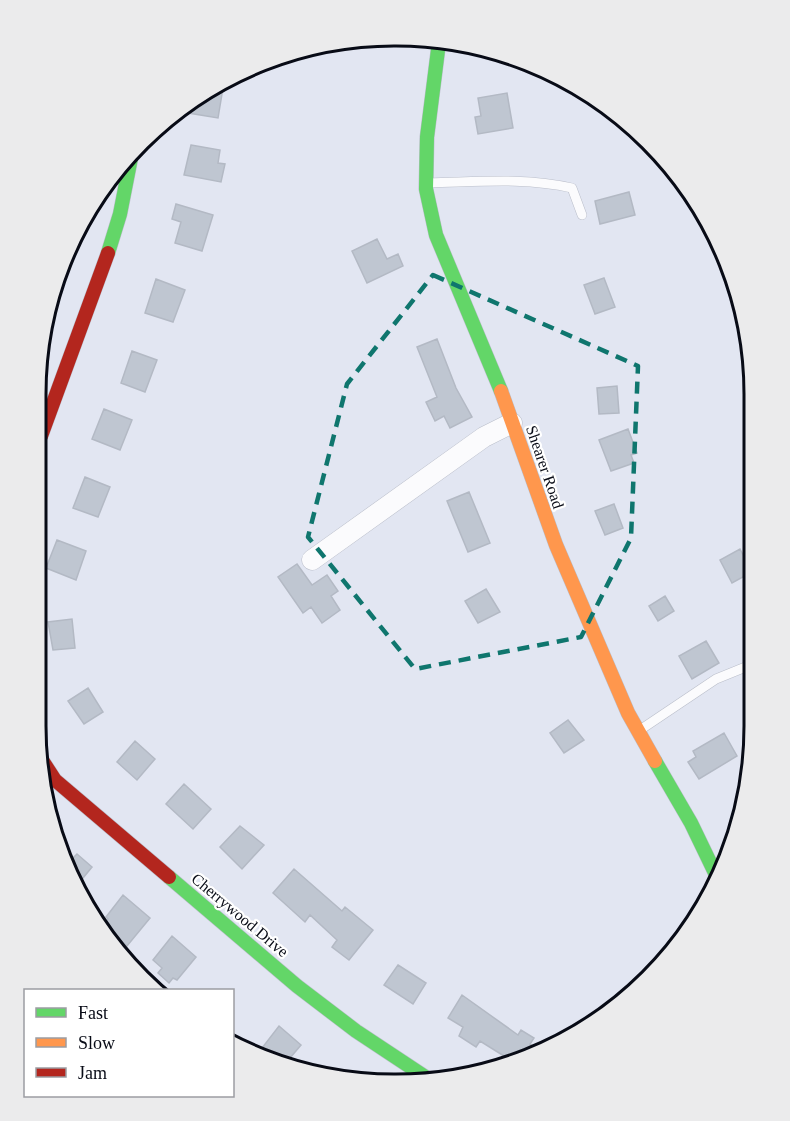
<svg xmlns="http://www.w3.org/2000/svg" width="790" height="1121" font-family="'Times New Roman',serif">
  <rect width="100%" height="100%" fill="#e2e6f2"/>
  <path fill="#bfc6d1" stroke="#b3b9c4" stroke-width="1.5" d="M223,88L218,118L182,112L191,106Z
    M507,93L513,128L478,134L475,117L481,116L478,98Z
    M191,145L220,150L218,163L225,164L221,182L184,175Z
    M629,192L635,215L600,224L595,201Z
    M176,204L213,215L202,251L175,243L181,222L172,219Z
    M377,239L387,259L398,254L403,266L367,283L352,251Z
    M604,278L615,307L595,314L584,285Z
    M156,279L185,290L173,322L145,313Z
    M437,339L456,388L472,417L450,428L444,416L435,421L426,402L437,397L417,347Z
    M132,351L157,360L145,392L121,383Z
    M617,386L619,413L599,414L597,388Z
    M104,409L132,420L120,450L92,439Z
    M628,429L637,453L631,455L634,463L611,471L599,440Z
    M85,477L110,487L98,517L73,508Z
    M469,492L490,543L468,552L447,501Z
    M614,504L623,528L605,535L595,511Z
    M57,540L86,551L76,580L46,568Z
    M740,549L752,572L732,583L720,560Z
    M297,564L312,585L327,575L338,591L331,596L340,610L322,623L311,607L303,613L278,577Z
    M486,589L500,612L478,623L465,601Z
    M665,596L674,611L658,621L649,606Z
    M72,619L75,648L53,650L48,622Z
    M706,641L719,663L692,679L679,656Z
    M88,688L103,712L84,724L68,701Z
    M568,720L584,740L564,753L550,733Z
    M724,733L737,756L699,779L688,762L696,757L693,751Z
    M135,741L155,759L137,780L117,762Z
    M184,784L211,809L193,829L166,804Z
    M240,826L264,845L242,869L220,847Z
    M77,854L92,867L78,884L68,863Z
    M294,869L342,911L345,907L373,930L349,960L332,947L337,940L310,915L305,922L273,893Z
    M123,895L150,918L127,946L103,925L108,919L106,917Z
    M172,936L196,957L177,980L173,978L169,983L158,973L162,968L153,960Z
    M398,965L426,983L413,1004L384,985Z
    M462,995L518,1035L521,1030L534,1038L530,1044L542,1052L512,1061L480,1041L476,1047L459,1036L463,1027L448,1018Z
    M279,1026L301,1045L284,1065L262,1048Z"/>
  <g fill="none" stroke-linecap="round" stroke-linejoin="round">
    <g stroke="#babeca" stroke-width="10">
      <path id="lane" d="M429,183C478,182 524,177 572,188L582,215
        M640,730L716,679L753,664"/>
    </g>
    <g stroke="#babeca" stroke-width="21">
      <path id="street" d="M312,560L484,437L512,423"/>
    </g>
    <g stroke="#babeca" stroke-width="15">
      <path id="fast" d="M439,42L427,137L426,189L436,235L501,391
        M108,253L120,214L131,158
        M655,761L691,823L718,879
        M169,877L297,986L356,1031L433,1082"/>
    </g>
    <g stroke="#babeca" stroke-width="15">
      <path id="slow" d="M501,391L556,545L628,713L655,761"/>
    </g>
    <g stroke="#babeca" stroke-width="15">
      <path id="jam" d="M41,436L108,253
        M40,757L55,780L169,877"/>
    </g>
    <use href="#lane" stroke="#fbfbfd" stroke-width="9"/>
    <use href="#street" stroke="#fbfbfd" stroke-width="20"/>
    <use href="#fast" stroke="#63d668" stroke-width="14"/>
    <use href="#slow" stroke="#ff974d" stroke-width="14"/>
    <use href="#jam" stroke="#b3261e" stroke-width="14"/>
  </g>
  <path fill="none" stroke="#0f766e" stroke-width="4.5" stroke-dasharray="12 8" stroke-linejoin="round" d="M433,275L638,366L631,538L581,637L415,669L308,537L347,384Z"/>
  <g text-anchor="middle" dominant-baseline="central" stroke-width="4.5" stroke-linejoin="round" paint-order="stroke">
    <g font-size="16" fill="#080b16" stroke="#fff">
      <text transform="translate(545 467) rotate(71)">Shearer Road</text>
      <text transform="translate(240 915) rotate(40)">Cherrywood Drive</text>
    </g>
  </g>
  <path d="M0 0H790V1121H0ZM394 46H396A348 348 0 0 1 744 394V726A348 348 0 0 1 396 1074H394A348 348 0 0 1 46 726V394A348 348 0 0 1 394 46Z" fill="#ebebec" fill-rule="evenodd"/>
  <path fill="none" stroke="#080b16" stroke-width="3" d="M394 46H396A348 348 0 0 1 744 394V726A348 348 0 0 1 396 1074H394A348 348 0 0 1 46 726V394A348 348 0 0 1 394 46Z"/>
  <rect x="24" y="989" width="210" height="108" fill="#ffffff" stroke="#9c9da2" stroke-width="1.5"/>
  <rect x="36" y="1008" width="30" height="9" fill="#63d668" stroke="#9c9da2" stroke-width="1.5"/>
  <text x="78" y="1019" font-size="18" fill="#080b16">Fast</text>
  <rect x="36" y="1038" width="30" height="9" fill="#ff974d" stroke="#9c9da2" stroke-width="1.5"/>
  <text x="78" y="1049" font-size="18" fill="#080b16">Slow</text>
  <rect x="36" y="1068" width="30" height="9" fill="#b3261e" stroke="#9c9da2" stroke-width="1.5"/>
  <text x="78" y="1079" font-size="18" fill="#080b16">Jam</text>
</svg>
